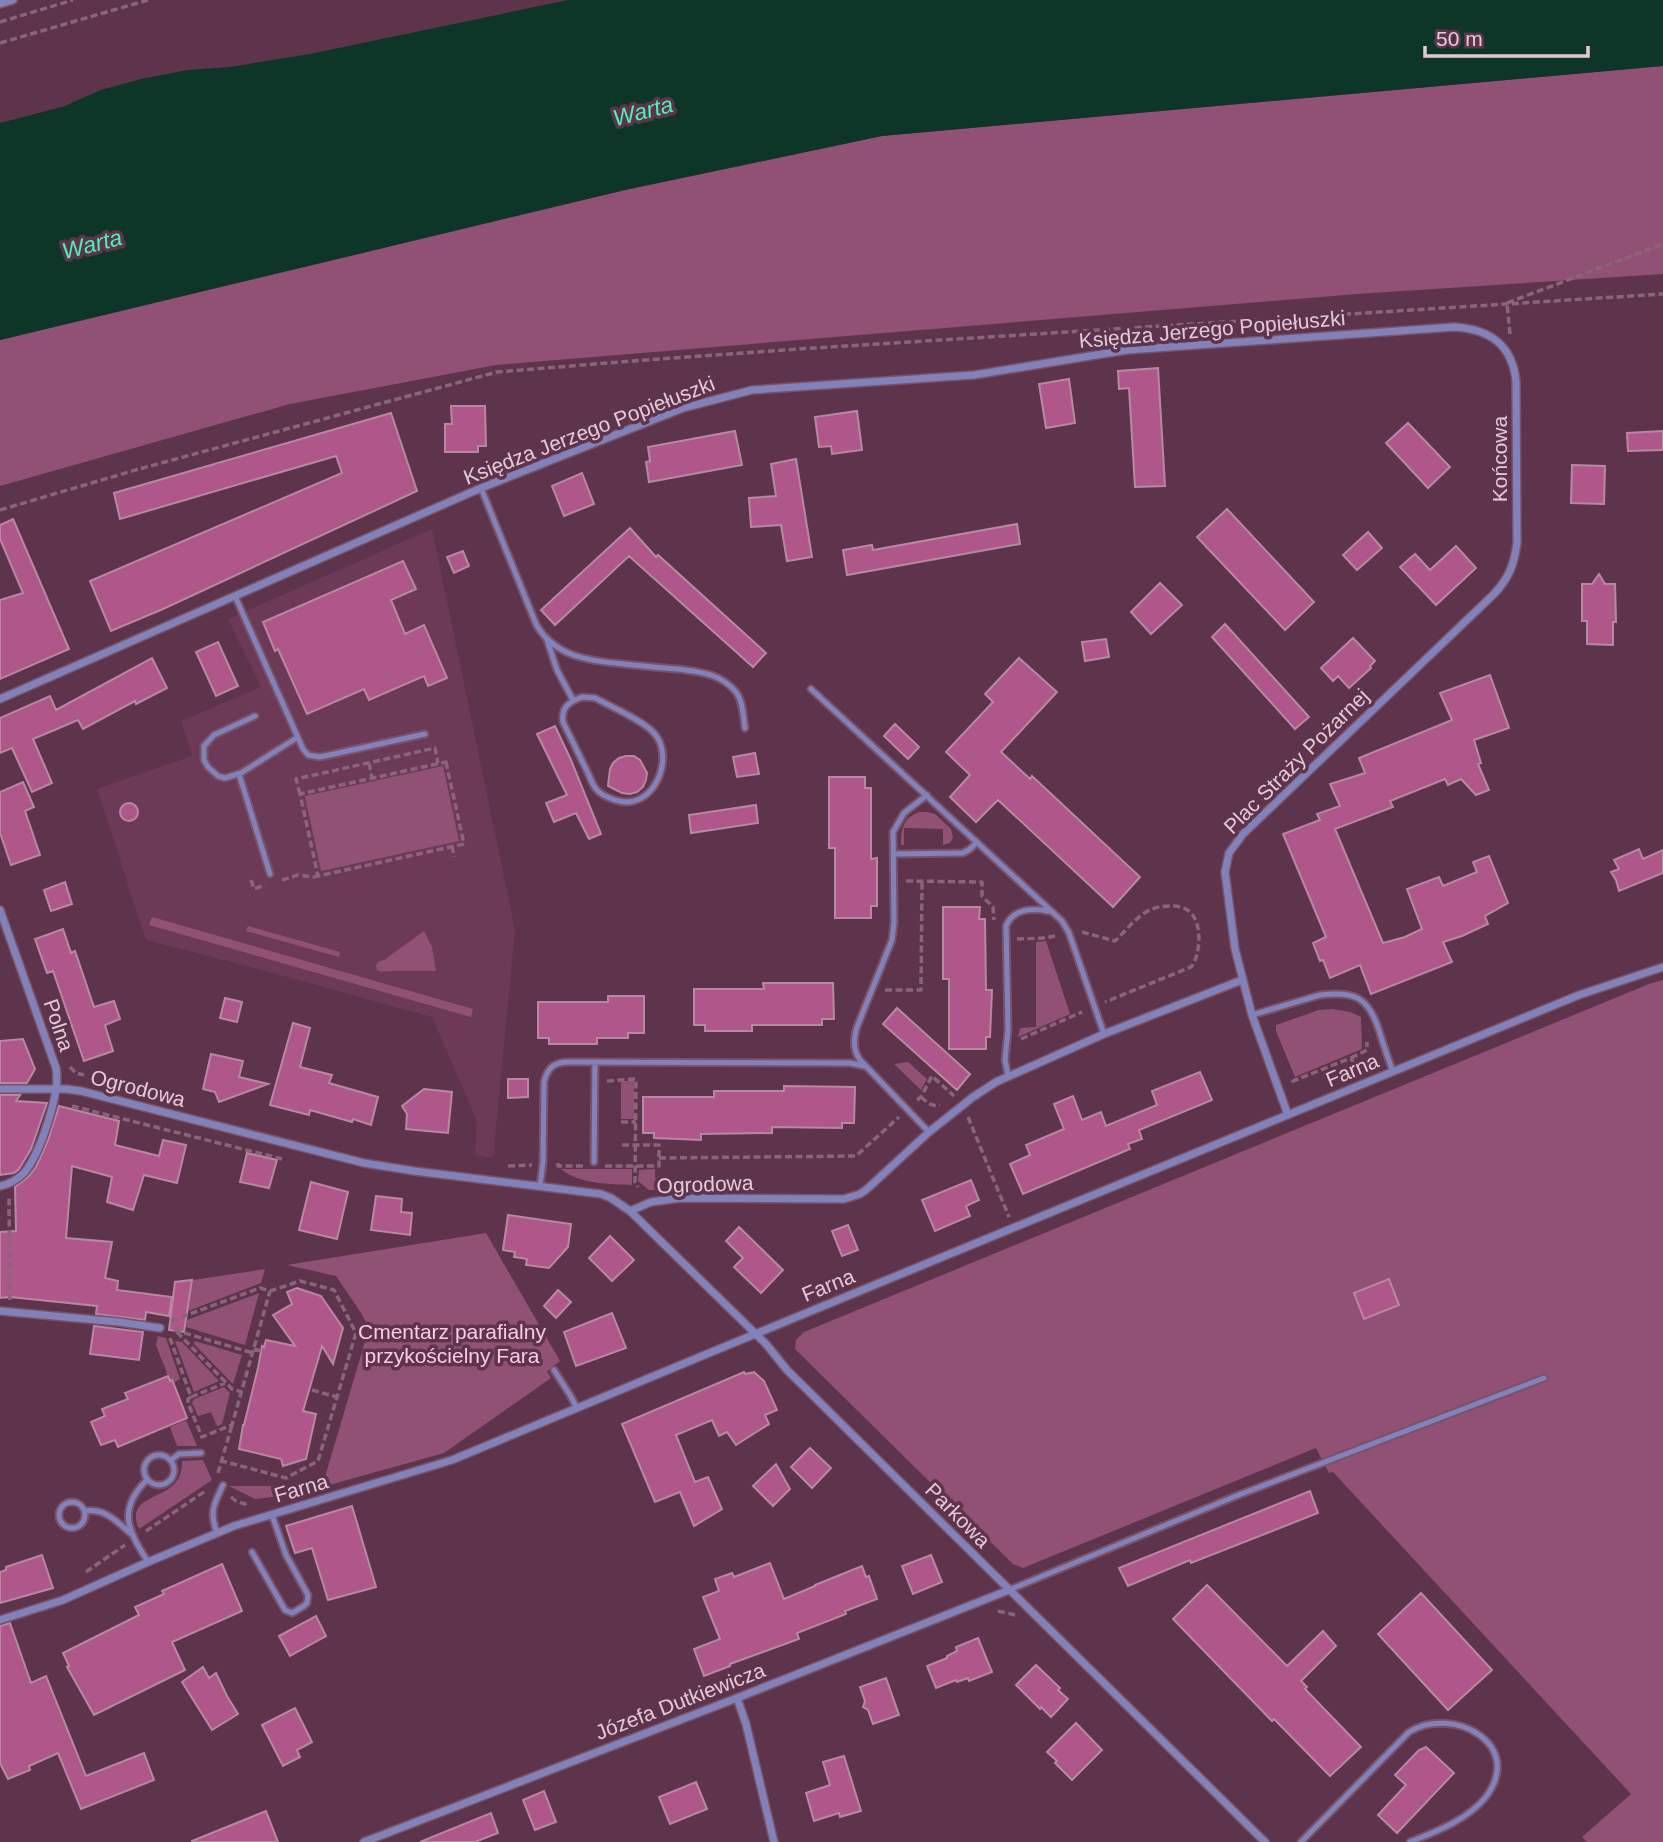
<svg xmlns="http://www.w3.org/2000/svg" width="1663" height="1842" font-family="Helvetica,sans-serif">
  <rect width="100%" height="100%" fill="#5e344c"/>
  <path fill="#6c3a57" d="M432,529L515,930L493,1158L475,1155L477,1121L432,1017L255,968L146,940L97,789L192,756L181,721L261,687L228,619Z"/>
  <path fill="#915175" d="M1663,66V274L1357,294L496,365L290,404L0,486V340L625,190L882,136Z
    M443,766L459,841L321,871L305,796Z
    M919,812H928L935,814L951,829L953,838L950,843L943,845V829L904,828V845H901C901,829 903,818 919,812Z
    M152,917L473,1009L471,1017L149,925Z
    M248,926L340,952L339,957L246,931Z
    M424,931L432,947L436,971H387L381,972L377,970L376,966L378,962L384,960Z
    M1046,941L1070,1014L1018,1037L1020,1028L1036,1027V942Z
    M1663,980V1842H1587L1582,1837L1631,1794L1333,1472L1329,1473L1316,1448L1023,1568L1013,1564L795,1349L796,1340L804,1332L1649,984Z
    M1333,1009L1350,1012L1361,1017L1362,1049L1295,1077L1276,1031V1025L1319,1010Z
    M908,1062L927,1079L921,1090L894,1064Z
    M621,1081H634V1119H621Z
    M561,1169H632V1185C609,1184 579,1184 561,1169Z
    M655,1169V1178H659V1185L656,1190H649L638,1181L639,1170Z
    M486,1233L560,1361L547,1371L551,1378L444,1453L322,1487L369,1328L361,1313L336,1276L287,1265Z
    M265,1269L261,1283L188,1311L193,1280Z
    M259,1293L245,1345L186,1327L187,1320Z
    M158,1336L166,1338L180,1379L173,1383L170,1381L156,1345Z
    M175,1341L182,1342L219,1381L194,1392Z
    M195,1341L242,1355L233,1384L194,1344Z
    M224,1387L230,1393L222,1424L217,1426L211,1412L198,1416L192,1403L194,1399Z
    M186,1420L197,1446H177L170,1427Z
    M203,1460L212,1480L139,1529C125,1497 162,1500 176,1482C181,1476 182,1469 182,1461Z
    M313,1478L317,1485L303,1489L291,1495L255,1499L229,1486H284Z"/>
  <path fill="#0e3628" d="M568,0H1663V66L882,136L625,190L0,340V123L62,107L101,90L141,79L188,70L230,67L310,54Z"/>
  <path fill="#af578b" stroke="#b888a2" stroke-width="2" d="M1158,368L1165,486L1135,487L1129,388L1119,389L1118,371Z
    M1069,379L1075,423L1046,428L1039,384Z
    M451,406H485L486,446H478V452H445V424H452Z
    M857,411L862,450L832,454L831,446L819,447L815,417Z
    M391,413L417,491L163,609L111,631L90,581L342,473L336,456L120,519L114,493Z
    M1408,423L1450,467L1428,488L1386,443Z
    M735,431L742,465L649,482L646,462L650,461L648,447Z
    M1663,431V450L1628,451L1627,433Z
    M796,459L812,557L787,561L781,525L751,527L749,498L776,496L771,464Z
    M1572,465L1605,466L1604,504L1571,503Z
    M582,473L594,504L564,516L552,486Z
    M1227,509L1314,602L1285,630L1197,537Z
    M13,519L69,649L0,679V600L23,593L0,539V525Z
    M1017,524L1020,544L847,575L843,550L872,545L873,550Z
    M630,528L656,557L658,555L766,653L753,667L629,556L555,625L541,610Z
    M1368,532L1382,548L1357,570L1343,555Z
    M1456,546L1476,568L1436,605L1400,567L1415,554L1430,570Z
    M463,551L469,566L454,573L447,557Z
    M403,561L416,589L391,600L405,634L424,625L447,678L428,686L424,676L369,700L364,689L307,714L278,649L275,651L263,622Z
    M1599,574L1605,584H1615L1616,622H1613V645L1587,644V621H1582V584H1592Z
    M1160,583L1182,605L1151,634L1131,612Z
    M1225,624L1309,717L1295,729L1212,637Z
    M1353,638L1375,661L1370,666L1371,668L1349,688L1338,676L1333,681L1321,668Z
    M1106,639L1109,657L1085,661L1082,642Z
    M218,642L238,686L216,696L196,652Z
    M152,658L167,688L136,704L135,701L83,729L78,720L33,739L52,783L32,792L12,748L0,753V718L50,696L56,710Z
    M1019,658L1057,692L1001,752L1030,779L1032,776L1140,877L1113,907L998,800L976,822L950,797L970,775L946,752L993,702L985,694Z
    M1490,675L1509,728L1474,740L1481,763L1478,764L1489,790L1476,795L1461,779L1448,785L1445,779L1390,801L1393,807L1335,829L1383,943L1405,937L1422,929L1407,889L1439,877L1443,886L1477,872L1473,862L1489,856L1508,903L1485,916L1488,924L1462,936L1443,942L1452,962L1371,994L1360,965L1330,978L1323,960L1320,961L1313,943L1326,937L1283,834L1320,820L1317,814L1340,806L1330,784L1365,773L1359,758L1452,720L1440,693Z
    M895,724L919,747L908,759L884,736Z
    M555,726L571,760L601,834L589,839L576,813L554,822L546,803L567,795L537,734Z
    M755,753L759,774L737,777L733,757Z
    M626,756H634L640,760L647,773L646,780L643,787L637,792L630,794L622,793L608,786L610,769L613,763L619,758Z
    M829,777H865V788H871V859L877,858V906H871V918H835V848H829Z
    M23,782L34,807L25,811L40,855L11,865L0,833V792Z
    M120 812a9 9 0 1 1 18 0a9 9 0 1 1-18 0Z
    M756,805L758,823L691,833L689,815Z
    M1639,849L1643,859L1663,850V873L1619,891L1616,880L1611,872L1619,869L1614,860Z
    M65,882L72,904L51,911L44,890Z
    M943,907H980L979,919H985L986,990H992L990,1037H986V1049H949V979H943Z
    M63,929L71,953L75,951L94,1007L114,1001L120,1019L105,1025L113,1051L84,1061L53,971L47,973L35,939Z
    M763,983H833L834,1019H822V1025H752V1031H705V1025H694V989H764Z
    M608,996H644V1033H628V1038H597V1044H549V1038H538V1002H608Z
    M225,998L242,1002L237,1022L220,1018Z
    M897,1008L970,1074L957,1090L883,1024Z
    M293,1023L310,1028L300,1067L332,1075L329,1083L378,1097L371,1125L353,1119L352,1122L310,1110L309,1115L270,1105Z
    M23,1039L35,1069L27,1083H0V1041Z
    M211,1054L243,1061L239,1077L268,1084L219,1102L215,1092L203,1089Z
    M1200,1072L1212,1100L1139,1130L1142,1139L1128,1144L1130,1149L1023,1194L1010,1164L1030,1155L1026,1145L1064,1129L1054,1104L1073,1096L1082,1120L1101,1112L1106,1126L1157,1105L1152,1091Z
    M508,1079H528V1097L508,1098Z
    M784,1086L855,1087L854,1123H842V1128L772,1127V1133L701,1134V1140L654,1138V1133H643V1097H714V1091H784Z
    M424,1089L452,1092L448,1133L406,1129L407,1114L402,1106Z
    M0,1095H20L16,1101L47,1103L31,1149L19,1169L14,1173L0,1175Z
    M59,1106L119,1121L115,1145L159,1156L163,1140L186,1145L177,1183L144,1175L133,1210L107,1202L112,1177L72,1166L66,1238L112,1242L105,1278L118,1281L117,1290L172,1297L169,1316L146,1312L145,1320L96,1314L97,1306L10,1297L0,1298V1232L16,1231L15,1187L28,1177L36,1167L48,1140Z
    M247,1153L277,1160L269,1188L240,1182Z
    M971,1180L979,1200L966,1206L970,1216L935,1231L922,1200Z
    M311,1182L348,1192L337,1239L299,1230Z
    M376,1196L402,1199L401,1212L412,1213L410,1235L371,1230Z
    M508,1215L571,1224L568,1247L549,1268L526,1265L527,1259L514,1257L515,1252L503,1250Z
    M848,1225L858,1250L842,1256L832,1231Z
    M739,1227L783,1270L761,1293L734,1267L743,1258L726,1241Z
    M610,1236L634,1260L612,1281L589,1258Z
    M1389,1279L1399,1305L1364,1319L1354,1293Z
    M192,1280L184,1332L169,1330L175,1282Z
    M297,1288L321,1296L343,1328L333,1364L322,1346L303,1411L316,1414L306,1459L283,1466L281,1459L239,1449L243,1425H244L258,1368L262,1346L264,1347L266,1340L295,1346L273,1315L292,1304L287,1292Z
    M558,1290L571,1302L556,1318L544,1306Z
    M612,1313L626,1348L576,1366L564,1332Z
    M94,1326L143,1332L139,1360L90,1354Z
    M744,1372L745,1374L754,1372L764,1381L777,1410L765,1415L769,1424L736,1445L727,1432L719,1436L712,1420L676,1435L695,1482L708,1477L722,1509L694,1526L680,1492L655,1502L622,1424Z
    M168,1376L170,1381L172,1380L173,1382L187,1418L118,1447L115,1440L101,1445L91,1422L105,1416L102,1409L128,1399L125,1393Z
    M810,1448L831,1468L812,1488L791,1467Z
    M776,1464L790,1489L773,1506L753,1486Z
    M1310,1491L1318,1513L1191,1563L1190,1560L1128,1586L1119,1568Z
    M352,1506L376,1587L328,1600L312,1548L295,1553L286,1526Z
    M42,1555L53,1588L0,1603V1572L6,1570V1567Z
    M931,1555L942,1582L913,1594L902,1566Z
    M770,1563L784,1599L815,1586V1585L862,1566L866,1577L869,1576L877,1599L845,1611L846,1614L797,1633L799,1639L730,1664V1666L704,1676L694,1649L720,1639L703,1597L719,1591L715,1579L732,1573L734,1577Z
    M222,1564L242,1611L172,1642L185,1670L94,1715L67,1667L69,1666L63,1653L139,1615L135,1607L164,1594L162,1591Z
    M1207,1585L1287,1666L1323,1631L1336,1646L1301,1681L1307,1687L1305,1689L1361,1747L1330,1776L1274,1719L1272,1721L1173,1619Z
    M1421,1593L1492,1670L1448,1710L1378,1634Z
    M316,1616L326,1636L290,1656L279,1636Z
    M10,1623L31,1683L46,1676L86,1776L144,1753L154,1780L81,1809L58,1753L29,1766L30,1770L8,1779L0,1763V1626Z
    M978,1638L992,1672L969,1681L968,1678L957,1682L956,1680L936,1688L927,1666L947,1658V1656L957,1651L956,1647Z
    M1036,1665L1060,1688L1058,1690L1068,1699L1051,1717L1041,1707L1040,1709L1016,1685Z
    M203,1667L209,1678L216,1673L227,1696L238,1714L212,1730L182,1682Z
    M886,1678L899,1715L873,1724L868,1710L863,1707L865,1701L860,1687Z
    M295,1708L312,1742L297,1750L300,1757L283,1766L262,1725Z
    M1076,1723L1102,1750L1072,1780L1055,1763L1057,1761L1047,1752Z
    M1426,1747L1454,1773L1397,1833L1378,1815L1406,1785L1395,1775L1419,1750Z
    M844,1756L861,1811L840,1817L839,1813L814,1821L806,1793L830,1785L823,1762Z
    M696,1782L707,1809L670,1824L659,1797Z
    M544,1791L556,1822L535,1830L523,1800Z
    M266,1811L278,1842H192V1841Z
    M491,1813L498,1833L475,1842H420Z"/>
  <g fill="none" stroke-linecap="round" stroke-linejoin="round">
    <g stroke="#795268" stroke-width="9">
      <path id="lane" d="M481,488L536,624C554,657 590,661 624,664C642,666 660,668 678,669C700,672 720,673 736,692C743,701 743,716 745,728
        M235,596L303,749L308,755L320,757L425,734
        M547,640L557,670L573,700
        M811,689L1062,921L1069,933L1104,1034
        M582,697L595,698L603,702C618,710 643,721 654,733C676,757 654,813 615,800C609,798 601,795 597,790C592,785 590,777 587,771C579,755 571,738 563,722C561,707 569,702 582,697Z
        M255,716L214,735L204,746V760L208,767L218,776L225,778L241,773L298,737
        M239,774L270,874
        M927,795L904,813L893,832L894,922L892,940L857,1027C853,1039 853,1050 860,1060L929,1132
        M893,854L963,853L970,849L977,842
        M1252,1015L1320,995C1355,991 1368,997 1379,1030C1383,1044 1388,1058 1393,1072
        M1008,1076L1005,1060L1008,1029L1006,926C1013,909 1032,908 1048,911
        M594,1162L595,1062
        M540,1186L543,1162L544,1082C548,1066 555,1062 570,1062L850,1063L864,1066
        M554,1370L570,1395L577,1408
        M144 1470a15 15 0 1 1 30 0a15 15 0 1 1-30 0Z
        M171,1460L179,1454L201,1453
        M147,1480C116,1510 129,1532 148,1562
        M59 1515a13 13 0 1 1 26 0a13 13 0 1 1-26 0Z
        M85,1511C105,1508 116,1521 130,1533
        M217,1533C209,1512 214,1504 223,1485
        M252,1552L285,1610L292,1613L304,1606L307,1603L308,1595L286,1555L272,1515
        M1009,1590L1236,1496L1544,1378
        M1301,1842L1409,1732C1452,1705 1527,1744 1485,1798C1467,1820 1435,1832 1410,1842"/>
    </g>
    <g stroke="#795268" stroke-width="10">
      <path id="street" d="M0,4L13,0
        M0,699L481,488L683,408L752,390L974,375L1127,350L1454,327C1489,329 1512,344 1516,381L1517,543C1514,565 1509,578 1494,594L1243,834L1229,853L1225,872L1235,949L1252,1015L1288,1115
        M0,910L56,1068C61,1092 40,1154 24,1173C17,1180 10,1184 0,1186
        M0,1089H66L81,1091L364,1163L414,1171L601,1194L611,1198L630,1211L651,1202L681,1198L844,1199L860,1194L867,1189L929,1132L973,1097L996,1082L1104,1034L1242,980
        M630,1211L766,1344L787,1370L1265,1842
        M0,1311L119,1322L160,1328
        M0,1620L63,1600L148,1562L234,1526L452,1460L714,1351L1579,995L1663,967
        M737,1698L746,1724L774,1842
        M364,1842L737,1698L1009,1590"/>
    </g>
    <path stroke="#896579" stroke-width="3.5" stroke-dasharray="7 3.5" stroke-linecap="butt" d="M0,22L73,0
      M0,43L148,0
      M1510,334L1507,303L1663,244
      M0,510L139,469L497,372L632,361L784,350L1663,294
      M446,762L464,844L318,876L300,794Z
      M369,763L372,778
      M300,794L296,779L435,748L438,763
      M452,846L454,857
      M251,880L254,889L265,885
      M282,880L298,875L313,877L318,876
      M906,881L982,882V896L993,907L994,920
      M1082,932L1115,941C1126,931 1138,914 1152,909C1159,906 1167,906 1174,906C1194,907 1199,923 1199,941C1198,951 1197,959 1191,967L1105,1002
      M1017,939L1045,938L1055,936
      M885,990H921L922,881
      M1021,1039L1082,1012
      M1351,1058L1367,1050V1042
      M70,1067L76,1073L84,1075
      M1292,1080L1293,1081L1351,1058L1357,1071
      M607,1081L636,1079L635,1182L638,1187
      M921,1097C927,1102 931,1107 940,1105
      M917,1100L921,1097L932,1076L954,1096
      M72,1106L282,1159
      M968,1117L1009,1217
      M621,1122H636
      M659,1158L856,1156L899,1117
      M558,1163V1166H583
      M508,1166L532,1165
      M605,1166H659V1145H621
      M10,1300L9,1201V1198H11
      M171,1321L260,1288L270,1291L300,1281L334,1290L356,1333L318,1461L286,1478L222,1461
      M174,1330L253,1353
      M177,1332L232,1389L242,1392
      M170,1338L191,1397L188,1399V1403L202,1437L232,1425L270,1291
      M254,1349L264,1352
      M312,1390L337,1397
      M191,1397L225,1383
      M218,1473L232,1425
      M231,1497L236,1501L245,1504L246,1506
      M146,1531L204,1492
      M86,1572L125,1545
      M998,1611L1015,1615"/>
    <use href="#lane" stroke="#8381ba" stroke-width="5"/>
    <use href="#street" stroke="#8381ba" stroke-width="7"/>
  </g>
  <g text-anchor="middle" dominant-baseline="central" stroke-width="7" stroke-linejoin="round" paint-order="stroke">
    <g font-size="21" fill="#e3c9d6" stroke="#5e344c">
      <text transform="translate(1212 329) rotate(-5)">Księdza Jerzego Popiełuszki</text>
      <text transform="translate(589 430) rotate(-21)">Księdza Jerzego Popiełuszki</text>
      <text transform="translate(1499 459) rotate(-90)">Końcowa</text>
      <text transform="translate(1296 761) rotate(-45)">Plac Straży Pożarnej</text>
      <text transform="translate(59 1025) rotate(71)">Polna</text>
      <text transform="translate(1352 1070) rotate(-23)">Farna</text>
      <text transform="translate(138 1088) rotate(14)">Ogrodowa</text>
      <text transform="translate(705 1184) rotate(-2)">Ogrodowa</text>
      <text transform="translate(828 1285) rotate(-22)">Farna</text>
      <text transform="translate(301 1488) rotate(-16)">Farna</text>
      <text transform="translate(958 1515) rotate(45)">Parkowa</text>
      <text transform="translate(680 1701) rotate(-21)">Józefa Dutkiewicza</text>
    </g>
    <g font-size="21" fill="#fac9e3" stroke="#5e344c">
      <text x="452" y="1331">Cmentarz parafialny<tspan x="452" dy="24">przykościelny Fara</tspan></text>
    </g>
    <g font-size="23" font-style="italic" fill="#49f2b8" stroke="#5e344c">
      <text transform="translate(643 111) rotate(-14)">Warta</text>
      <text transform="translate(92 244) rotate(-14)">Warta</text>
    </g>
  </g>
  <path d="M1425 46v10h163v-10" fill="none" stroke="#e3c9d6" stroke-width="3.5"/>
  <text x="1436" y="46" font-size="21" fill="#e3c9d6" stroke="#5e344c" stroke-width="5" paint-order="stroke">50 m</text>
</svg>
